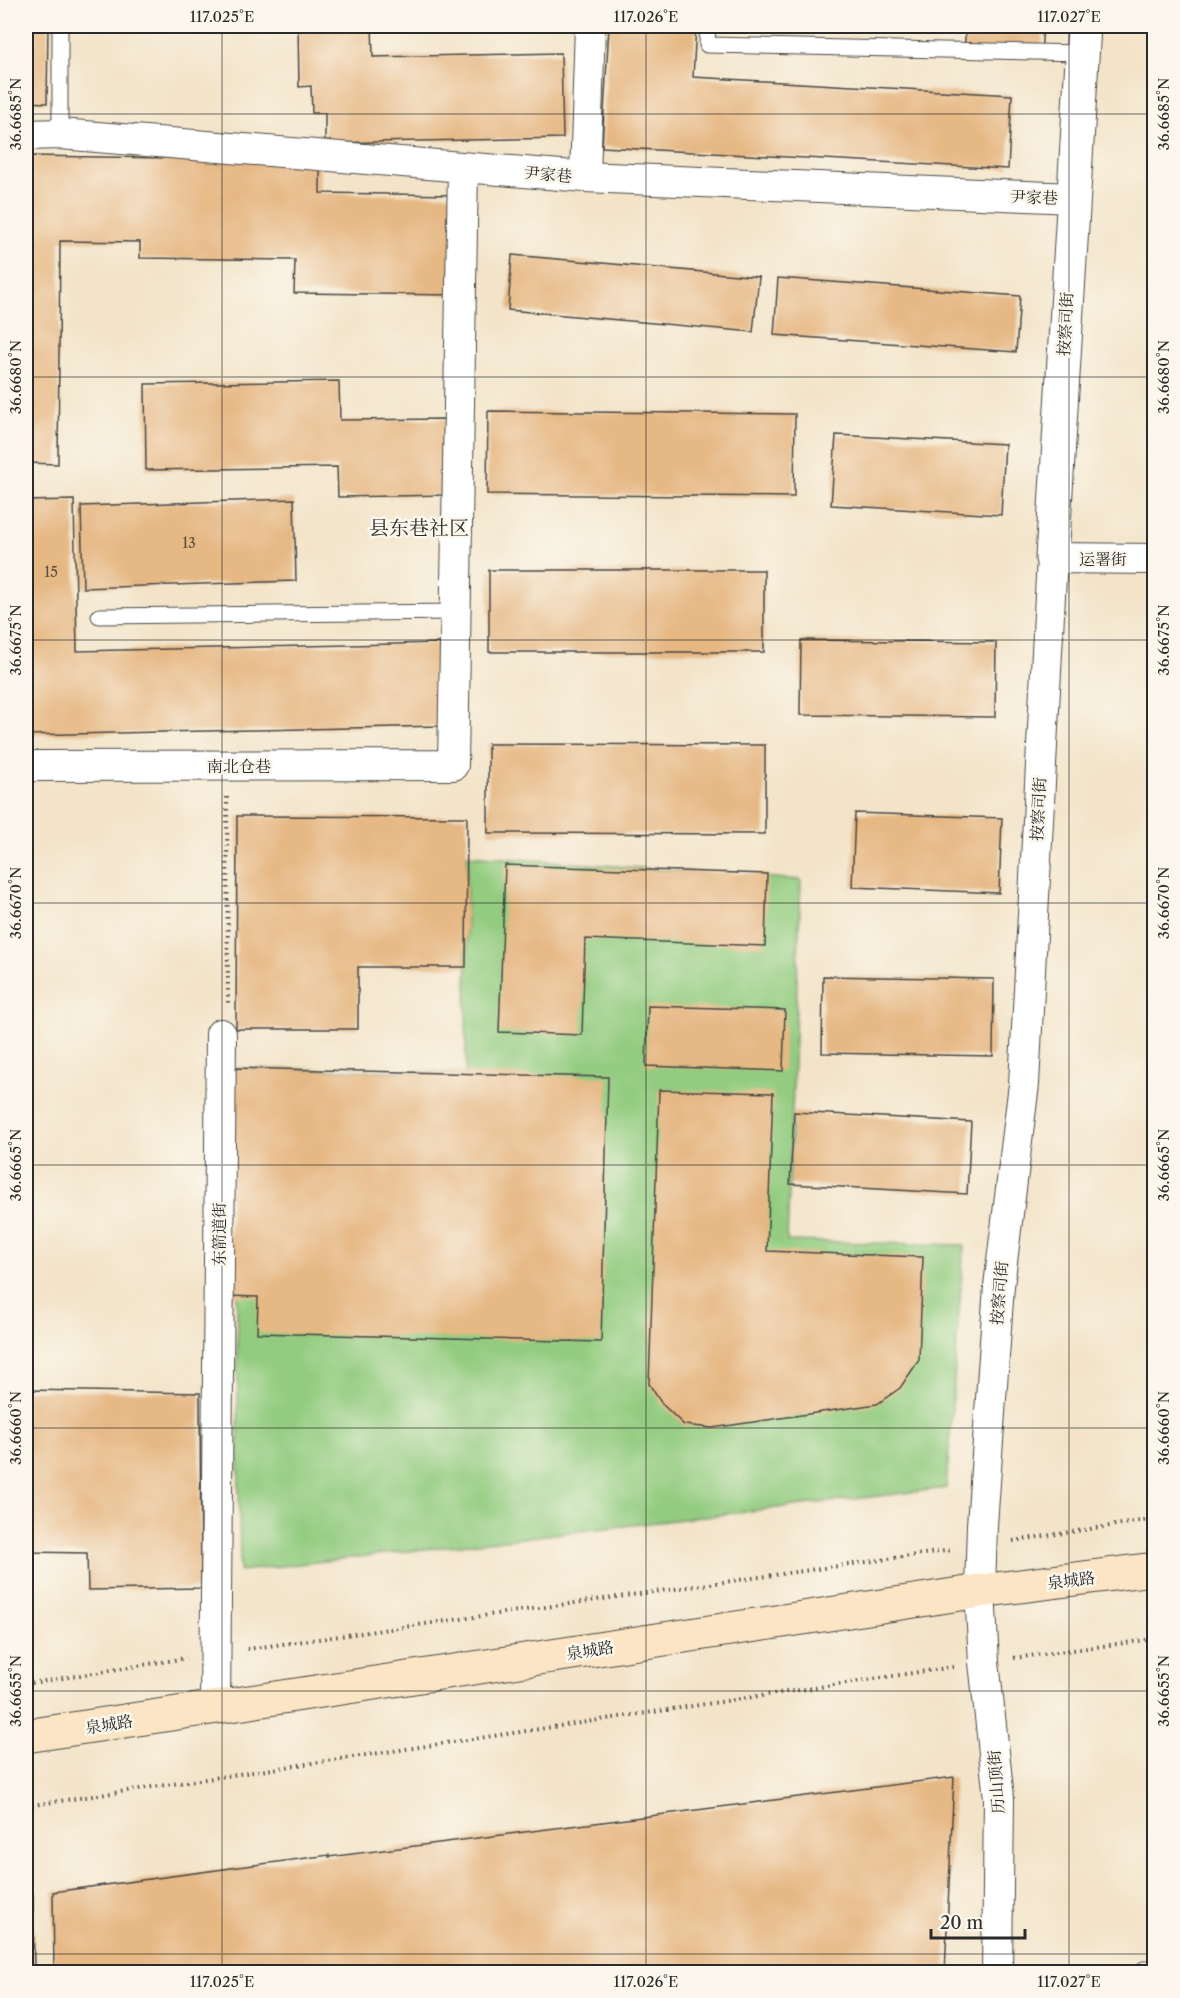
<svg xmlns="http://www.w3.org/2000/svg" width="1180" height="1998" font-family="'Libre Caslon Text','Noto Serif SC',serif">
  <rect width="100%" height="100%" fill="#fbf7ec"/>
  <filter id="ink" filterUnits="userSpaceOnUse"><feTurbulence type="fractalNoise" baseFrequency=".0167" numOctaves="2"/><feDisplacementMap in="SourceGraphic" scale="12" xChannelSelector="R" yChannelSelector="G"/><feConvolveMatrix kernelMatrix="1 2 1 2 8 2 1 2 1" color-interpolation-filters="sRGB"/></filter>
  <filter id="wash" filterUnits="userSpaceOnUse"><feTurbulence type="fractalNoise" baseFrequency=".008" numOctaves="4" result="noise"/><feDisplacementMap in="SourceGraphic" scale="24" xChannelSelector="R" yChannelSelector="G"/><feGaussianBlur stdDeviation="1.35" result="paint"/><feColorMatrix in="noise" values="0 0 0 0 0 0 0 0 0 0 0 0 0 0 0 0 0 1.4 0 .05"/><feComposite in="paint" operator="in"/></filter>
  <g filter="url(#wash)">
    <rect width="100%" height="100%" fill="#f3e4c9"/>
    <path fill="#93cc80" stroke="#5f7c56" stroke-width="1.5" d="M467,855L801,880L787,1241L964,1245L946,1488L240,1571L234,1068L466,1073Z"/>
    <g id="blocks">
      <path fill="#e6b884" d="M26,26H48L47,103L26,102Z
        M298,26H372L373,57L561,53L563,138L325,143V113H312L311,86L299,87Z
        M609,26H696L693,77L1012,95L1008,169L602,147Z
        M966,26H1043L1041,55L964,51Z
        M26,156L320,160V193L455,195L454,295L294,293L295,260L140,258V242L60,241L58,464L26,463Z
        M512,255L759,277L753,332L508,310Z
        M778,278L1020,296L1016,352L774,335Z
        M339,381L340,420L447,419L448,495L338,497L337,467L146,470L145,384Z
        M488,411L795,414L794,497L487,494Z
        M836,435L1005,444L1001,515L831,505Z
        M294,499L296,581L83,588L81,506Z
        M74,500L77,651L440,643L441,726L26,735V501Z
        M489,570H764V652H489Z
        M801,640L996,642L995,717L800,715Z
        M488,744L765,745V834L488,833Z
        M855,813L1002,818L999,893L852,887Z
        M237,816L467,817L466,967H358V1029H236Z
        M505,865L767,874L765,946L585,939L582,1035L499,1032Z
        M823,976L994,979L993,1056L822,1053Z
        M648,1006L785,1010L783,1071L646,1066Z
        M234,1068L608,1077L601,1342L257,1333L258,1297L228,1296Z
        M659,1090L773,1093L767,1251L923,1257L919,1360L900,1388L877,1404L712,1428L684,1425L662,1404L649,1384Z
        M794,1112L971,1122L967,1194L790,1184Z
        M26,1390L200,1393L201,1588L88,1590L87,1553L26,1552Z
        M954,1777L945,1972H54L53,1892L329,1855V1857Z
        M33,1894L34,1972H26V1895Z"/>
    </g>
  </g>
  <g filter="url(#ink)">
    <use href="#blocks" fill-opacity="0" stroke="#494743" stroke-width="1.5"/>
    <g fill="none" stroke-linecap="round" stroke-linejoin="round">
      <g stroke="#494743" stroke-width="17">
        <path id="service" d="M708,26L707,45L1082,53
          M60,134V26
          M99,616L456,612
          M1144,1969H1154"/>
      </g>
      <g stroke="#494743" stroke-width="32">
        <path id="minor" d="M26,135L60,134L585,177L1072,198
          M585,177L590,26
          M26,766L453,765L463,167
          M215,1708L221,1034
          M997,1972L999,1798L984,1662L980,1591L982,1525L999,1286L1024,1084L1052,558L1154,559"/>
      </g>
      <g stroke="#494743" stroke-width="35">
        <path id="tertiary" d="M1052,558L1084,26"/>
      </g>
      <g stroke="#494743" stroke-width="35">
        <path id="secondary" d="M26,1736L980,1591L1154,1569"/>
      </g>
      <path stroke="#494743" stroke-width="4" stroke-dasharray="1.5 4.5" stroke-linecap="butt" d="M227,797L228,1006
        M1013,1541L1154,1519
        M247,1649L952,1550
        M1014,1658L1154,1639
        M26,1684L186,1658
        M26,1806L953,1667"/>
      <use href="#service" stroke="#fff" stroke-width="15"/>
      <use href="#minor" stroke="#fff" stroke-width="30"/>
      <use href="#tertiary" stroke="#fff" stroke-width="33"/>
      <use href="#secondary" stroke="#fce5c4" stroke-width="33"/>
    </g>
  </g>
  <path fill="none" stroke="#2b2b2b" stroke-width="1.5" stroke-opacity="0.45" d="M222,26V1972M646,26V1972M1069,26V1972M26,114H1154M26,377H1154M26,640H1154M26,903H1154M26,1165H1154M26,1428H1154M26,1691H1154M26,1954H1154"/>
  <g text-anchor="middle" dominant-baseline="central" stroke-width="5" stroke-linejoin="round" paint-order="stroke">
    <g font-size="14" fill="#5a4e41">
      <text x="189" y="543">13</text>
      <text x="51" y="572">15</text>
    </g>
    <g font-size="16" fill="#2b2b2b" stroke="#fbf7ec">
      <text transform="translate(548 174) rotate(5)">尹家巷</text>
      <text transform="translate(1034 197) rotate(2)">尹家巷</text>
      <text transform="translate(1065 324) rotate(-87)">按察司街</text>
      <text x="1103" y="559">运署街</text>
      <text x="239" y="766">南北仓巷</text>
      <text transform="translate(1038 809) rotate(-87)">按察司街</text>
      <text transform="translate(219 1234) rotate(-90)">东箭道街</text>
      <text transform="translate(999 1293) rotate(-85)">按察司街</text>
      <text transform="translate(1071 1580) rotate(-7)">泉城路</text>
      <text transform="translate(590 1650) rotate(-9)">泉城路</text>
      <text transform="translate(109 1724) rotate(-9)">泉城路</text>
      <text transform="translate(996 1782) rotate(-94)">历山顶街</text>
    </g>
    <g font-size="20" fill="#2b2b2b" stroke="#fbf7ec">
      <text x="419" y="528">县东巷社区</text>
    </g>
  </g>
  <rect width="1180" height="1998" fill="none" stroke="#fbf7ec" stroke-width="66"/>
  <path d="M931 1929v9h94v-9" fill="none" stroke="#2b2b2b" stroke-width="3"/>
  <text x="940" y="1929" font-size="18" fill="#2b2b2b" stroke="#fbf7ec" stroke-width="4.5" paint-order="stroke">20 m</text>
  <rect x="33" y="33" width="1114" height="1932" fill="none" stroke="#2b2b2b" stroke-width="2"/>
  <g font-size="15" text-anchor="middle" fill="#2b2b2b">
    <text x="222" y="22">117.025°E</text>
    <text x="646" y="22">117.026°E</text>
    <text x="1069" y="22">117.027°E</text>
    <text transform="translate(16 114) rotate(-90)" y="5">36.6685°N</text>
    <text transform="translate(1164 114) rotate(-90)" y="5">36.6685°N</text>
    <text transform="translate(16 377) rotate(-90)" y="5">36.6680°N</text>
    <text transform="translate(1164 377) rotate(-90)" y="5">36.6680°N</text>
    <text transform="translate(16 640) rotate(-90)" y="5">36.6675°N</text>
    <text transform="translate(1164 640) rotate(-90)" y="5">36.6675°N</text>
    <text transform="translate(16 903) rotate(-90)" y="5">36.6670°N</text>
    <text transform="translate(1164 903) rotate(-90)" y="5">36.6670°N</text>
    <text transform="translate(16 1165) rotate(-90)" y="5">36.6665°N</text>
    <text transform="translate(1164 1165) rotate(-90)" y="5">36.6665°N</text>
    <text transform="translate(16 1428) rotate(-90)" y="5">36.6660°N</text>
    <text transform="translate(1164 1428) rotate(-90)" y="5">36.6660°N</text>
    <text transform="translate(16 1691) rotate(-90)" y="5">36.6655°N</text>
    <text transform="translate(1164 1691) rotate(-90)" y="5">36.6655°N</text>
    <text x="222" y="1987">117.025°E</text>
    <text x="646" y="1987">117.026°E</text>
    <text x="1069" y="1987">117.027°E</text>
  </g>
</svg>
